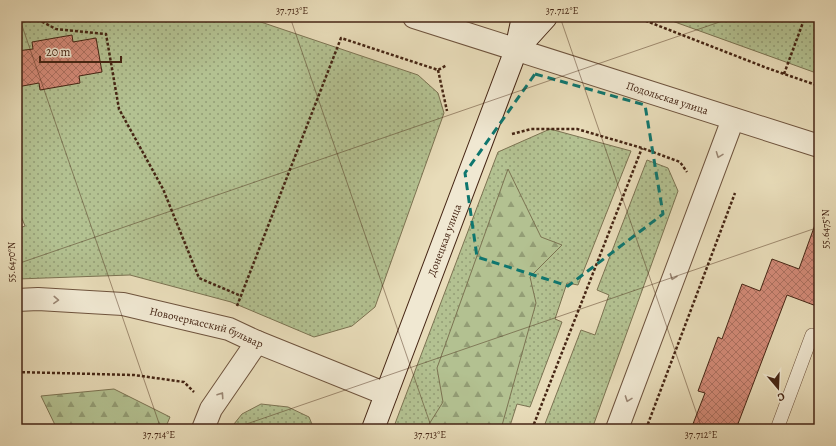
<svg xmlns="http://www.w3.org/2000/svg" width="836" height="446" font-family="Alegreya,serif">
  <defs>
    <pattern id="grass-dots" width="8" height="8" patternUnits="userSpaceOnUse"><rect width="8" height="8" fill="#b3c191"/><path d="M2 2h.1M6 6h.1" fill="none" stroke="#939d75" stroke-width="1.8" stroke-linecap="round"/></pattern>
    <pattern id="forest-firs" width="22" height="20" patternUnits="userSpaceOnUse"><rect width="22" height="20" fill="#b3c191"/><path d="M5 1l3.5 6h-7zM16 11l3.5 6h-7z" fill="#939d75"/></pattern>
    <pattern id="building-cross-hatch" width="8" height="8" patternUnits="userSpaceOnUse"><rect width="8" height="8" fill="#d38a78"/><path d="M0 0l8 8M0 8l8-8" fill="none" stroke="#ad7161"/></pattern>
  </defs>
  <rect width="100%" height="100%" fill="#e8dcb9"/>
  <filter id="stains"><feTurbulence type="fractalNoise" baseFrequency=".005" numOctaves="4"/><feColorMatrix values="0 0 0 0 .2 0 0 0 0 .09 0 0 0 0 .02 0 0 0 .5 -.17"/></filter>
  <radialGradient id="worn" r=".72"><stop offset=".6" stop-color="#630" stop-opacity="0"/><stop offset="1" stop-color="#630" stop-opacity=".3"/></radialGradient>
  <path fill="url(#grass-dots)" stroke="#7c7352" d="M17,17H246L418,75L438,93L444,113L375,307L352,326L314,337L231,302L130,275L17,279V229L25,226L17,206Z
    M661,17H819V74Z
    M550,129L631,151L578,285L567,283L555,319L562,322L530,407L517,404L509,429H393L498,152Z
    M647,160L668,168L678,191L592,429H543L581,330L595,335L609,295L597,290Z
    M261,404L288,407L309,417L314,429H230L242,414Z"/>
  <path fill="url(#forest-firs)" stroke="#7c7352" d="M508,169L541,237L562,245L530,277L536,303L501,429H426L443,402L437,368Z
    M114,389L170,417L165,429H57L41,396Z"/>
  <path fill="url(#building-cross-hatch)" stroke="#452514" d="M72,35L73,42L96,38L102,72L79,76L80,83L40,90L39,83L17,87V51L33,49L32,42Z
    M816,222L819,223V307L787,295L736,429H691L705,393L698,391L718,337L722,339L742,284L760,291L772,259L799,269Z"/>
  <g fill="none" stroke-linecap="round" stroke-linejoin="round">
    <g stroke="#6e533d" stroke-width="14">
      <path id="service" d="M777,429L812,335L819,337"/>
    </g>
    <g stroke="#6e533d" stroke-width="24">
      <g id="minor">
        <path id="s1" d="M17,300L38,299L123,304L229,329L257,342L386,394"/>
        <path d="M203,429L211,409L257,342"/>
        <path d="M617,429L733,119"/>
      </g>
    </g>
    <g stroke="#6e533d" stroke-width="24">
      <g id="tertiary">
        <path id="s2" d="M414,17L819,146"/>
      </g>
    </g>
    <g stroke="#452514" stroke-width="24">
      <g id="secondary">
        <path d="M517,49L546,17"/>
        <path id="s3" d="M373,429L516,50L523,17"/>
      </g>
    </g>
    <path stroke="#452514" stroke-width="2.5" stroke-dasharray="3 2" stroke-linecap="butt" d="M33,17L56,29L106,34L119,109L163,189L199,278L241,296
      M636,17L767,68L819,86
      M438,70L447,111
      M784,74L805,17
      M512,134L531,129H577L642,148L680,162L687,172
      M237,306L341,38L438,70L447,65
      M17,372L134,375L184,382L194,392
      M532,429L642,148
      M646,429L735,193"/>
    <use href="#service" stroke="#f0e8d2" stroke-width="13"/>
    <use href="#minor" stroke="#f0e8d2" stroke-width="22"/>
    <use href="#tertiary" stroke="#f0e8d2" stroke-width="22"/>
    <use href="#secondary" stroke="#f0e8d2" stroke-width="22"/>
  </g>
  <defs><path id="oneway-chevron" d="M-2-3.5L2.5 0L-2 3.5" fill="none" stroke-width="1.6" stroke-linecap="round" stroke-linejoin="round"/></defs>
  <g stroke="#9a8673">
    <use href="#oneway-chevron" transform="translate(719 155) rotate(111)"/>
    <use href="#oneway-chevron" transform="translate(673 277) rotate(110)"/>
    <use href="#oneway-chevron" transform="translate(56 300) rotate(3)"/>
    <use href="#oneway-chevron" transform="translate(221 395) rotate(-56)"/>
    <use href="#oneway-chevron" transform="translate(628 399) rotate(110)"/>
  </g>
  <path fill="none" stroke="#0f766e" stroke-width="3" stroke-dasharray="8 5" stroke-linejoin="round" d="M535,74L645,105L663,214L568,286L477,257L465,173Z"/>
  <path fill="none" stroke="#452514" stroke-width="1" stroke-opacity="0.45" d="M19,17L161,429M290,17L432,429M560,17L702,429M17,25L39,17M17,264L734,17M232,429L819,227"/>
  <g text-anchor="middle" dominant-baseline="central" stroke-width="3" stroke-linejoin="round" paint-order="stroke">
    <g font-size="11" fill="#452514" stroke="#f0e8d2">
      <text stroke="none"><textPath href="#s2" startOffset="266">Подольская улица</textPath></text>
      <text stroke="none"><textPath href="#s3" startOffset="202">Донецкая улица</textPath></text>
      <text stroke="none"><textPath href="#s1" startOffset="193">Новочеркасский бульвар</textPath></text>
    </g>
  </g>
  <rect width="836" height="446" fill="none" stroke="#e8dcb9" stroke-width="44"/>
  <g transform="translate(778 388) rotate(161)" stroke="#f0e8d2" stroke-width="3" paint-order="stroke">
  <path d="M0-3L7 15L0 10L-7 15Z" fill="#452514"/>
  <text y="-6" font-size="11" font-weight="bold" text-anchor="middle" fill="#452514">С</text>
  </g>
  <path d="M40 56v6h81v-6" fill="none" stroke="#452514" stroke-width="2"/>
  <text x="46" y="56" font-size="12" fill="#452514" stroke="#f0e8d2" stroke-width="3" paint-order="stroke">20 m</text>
  <rect x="22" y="22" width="792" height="402" fill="none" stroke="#452514" stroke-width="1.5"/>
  <g font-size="10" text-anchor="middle" fill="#452514">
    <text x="292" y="14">37.713°E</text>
    <text x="562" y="14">37.712°E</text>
    <text transform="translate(825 229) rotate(-90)" y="4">55.6475°N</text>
    <text transform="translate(11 262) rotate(-90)" y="4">55.6470°N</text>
    <text x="159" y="438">37.714°E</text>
    <text x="430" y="438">37.713°E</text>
    <text x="701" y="438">37.712°E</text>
  </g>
  <rect width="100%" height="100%" filter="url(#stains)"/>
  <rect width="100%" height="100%" fill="url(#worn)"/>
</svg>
